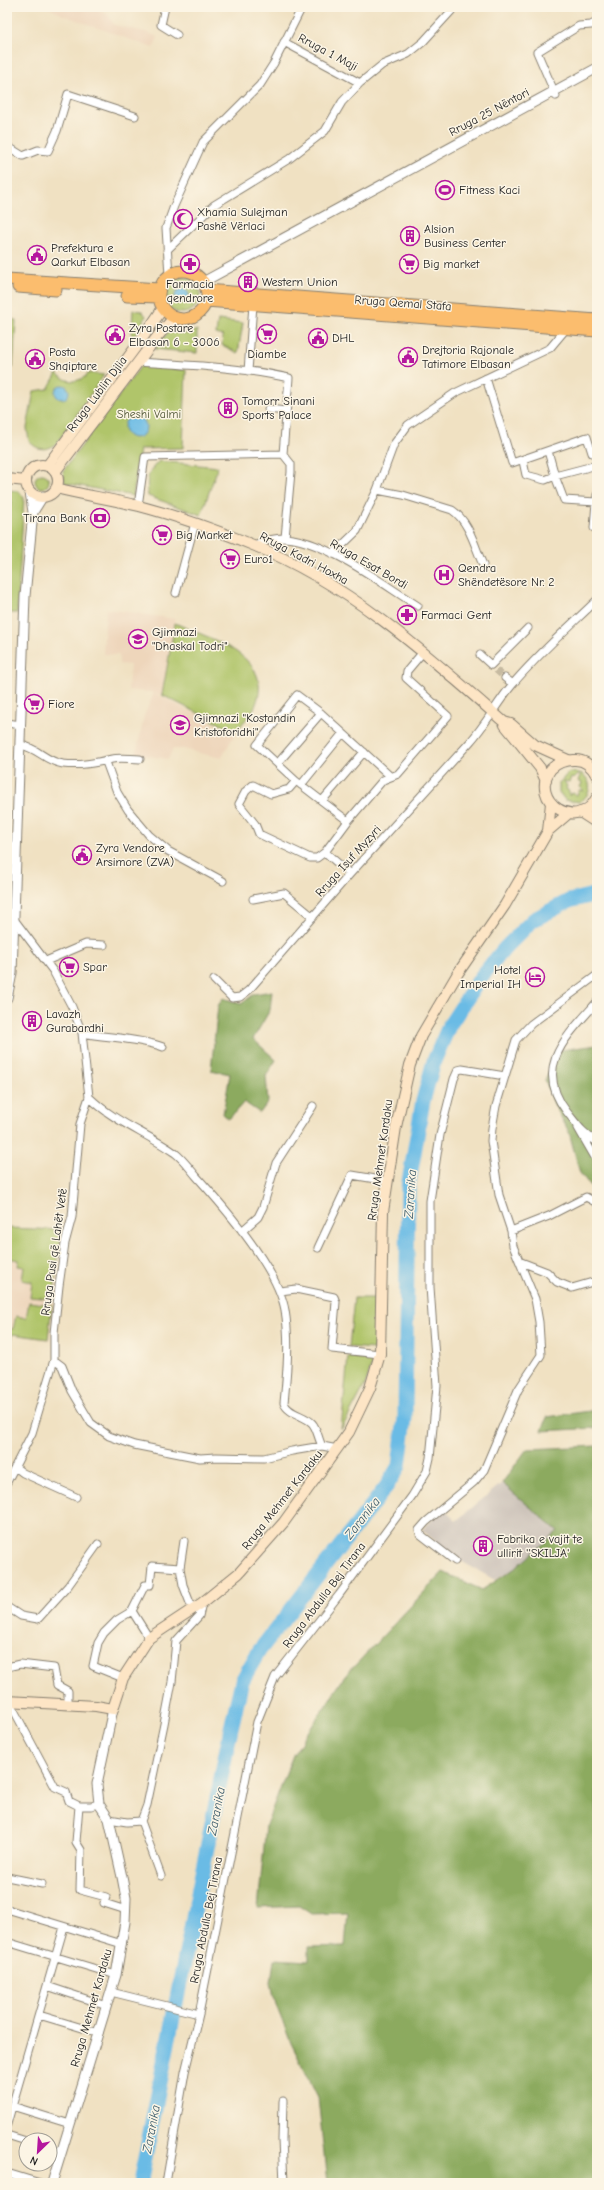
<svg xmlns="http://www.w3.org/2000/svg" width="604" height="2190" font-family="'Comic Neue',sans-serif">
  <rect width="100%" height="100%" fill="#fcf5e5"/>
  <filter id="ink" filterUnits="userSpaceOnUse"><feTurbulence type="fractalNoise" baseFrequency=".025" numOctaves="2"/><feDisplacementMap in="SourceGraphic" scale="8" xChannelSelector="R" yChannelSelector="G"/><feConvolveMatrix kernelMatrix="1 2 1 2 8 2 1 2 1" color-interpolation-filters="sRGB"/></filter>
  <filter id="wash" filterUnits="userSpaceOnUse"><feTurbulence type="fractalNoise" baseFrequency=".012" numOctaves="4" result="noise"/><feDisplacementMap in="SourceGraphic" scale="16" xChannelSelector="R" yChannelSelector="G"/><feGaussianBlur stdDeviation="0.9" result="paint"/><feColorMatrix in="noise" values="0 0 0 0 0 0 0 0 0 0 0 0 0 0 0 0 0 1.4 0 .05"/><feComposite in="paint" operator="in"/></filter>
  <g filter="url(#wash)">
    <rect width="100%" height="100%" fill="#f0e1c2"/>
    <path fill="#eed6bb" d="M47,7H95L109,16L114,25L146,32L158,37L153,48L63,15Z
      M106,609L175,619L162,695L150,692L128,690L130,665L119,664V655L103,654Z
      M154,693L235,734L221,758L183,749H173L168,759L136,754L144,716Z
      M7,1228L63,1230L49,1340L12,1334L11,1341L7,1340Z"/>
    <path fill="#ccc2b9" d="M502,1483L558,1531L517,1567L495,1580L459,1560L422,1530L444,1508L456,1521Z"/>
    <path fill="#b0c56a" stroke="#667043" d="M164 295a18 18 0 1 1 36 0a18 18 0 1 1-36 0Z
      M133,310L142,311L146,316L131,342Z
      M7,319L16,320L13,368L7,367Z
      M218,320L243,323L238,353L222,345L223,336L216,334Z
      M197,330V353L155,349L169,331L186,334Z
      M141,366L186,370L183,448L140,449L133,496L65,483L63,471Z
      M57,373C66,383 79,384 89,373L104,375L57,443C48,451 37,451 29,441L27,428L34,391L48,389Z
      M159,461L218,467L201,515L148,496C147,478 146,474 159,461Z
      M35 481a7 7 0 1 1 14 0a7 7 0 1 1-14 0Z
      M7,490L19,491L24,498L17,613H9V608H7V512L12,503Z
      M175,623C207,638 275,655 256,704C252,714 242,723 236,732L162,695Z
      M569,772L580,773L574,779L571,778L569,782L564,781L567,786L566,789L569,791V796L572,793L577,795L579,790L584,791L580,787L582,783L578,781L581,773C593,781 592,795 579,802L565,800L559,792V783Z
      M7,1228L62,1230L53,1299L30,1297L32,1282L22,1280L24,1267L18,1266L19,1260L7,1258Z
      M354,1298H377L374,1349L349,1347Z
      M29,1302L52,1305L48,1339L12,1334L11,1340H7V1328L13,1329L16,1316L26,1318Z
      M348,1357L372,1359L373,1361L365,1385L341,1430Z"/>
    <path fill="#8caa5e" stroke="#54633d" d="M272,991L270,1010L253,1039L276,1060L266,1076L268,1102L260,1113L244,1102L229,1119L223,1114L230,1074L211,1070L218,1006L223,998L241,1004L254,994Z
      M597,1045V1194L580,1173L569,1132L554,1104L545,1080L560,1050Z
      M597,1410V1428L542,1431L547,1417Z
      M597,1446V2183H327L318,2097L291,2043L276,2005L271,1983L274,1959L309,1961V1947L345,1946L348,1913L311,1914L299,1906L258,1908L266,1825L293,1755L345,1676L443,1572L482,1590L517,1567L558,1531L502,1483L527,1449Z"/>
    <path fill="#6abbe5" stroke="#436c80" d="M175 296a7 7 0 1 1 14 0a7 7 0 1 1-14 0Z
      M55 392a7 7 0 1 1 14 0a7 7 0 1 1-14 0Z
      M124 427a11 11 0 1 1 22 0a11 11 0 1 1-22 0Z"/>
    <g fill="none" stroke-linecap="round" stroke-linejoin="round">
      <path stroke="#6abbe5" stroke-width="15" d="M140,2183L231,1728L242,1681L259,1651L386,1487L399,1466L405,1418L408,1188L423,1101L434,1061L449,1026L481,977L505,948L533,920L569,901L597,894"/>
    </g>
  </g>
  <g filter="url(#ink)">
    <g fill="none" stroke-linecap="round" stroke-linejoin="round">
      <path stroke="#c6baa1" stroke-width="7" stroke-dasharray="7 3.5" stroke-linecap="butt" d="M496,670L505,678"/>
      <g stroke="#867e6f" stroke-width="9">
        <path id="minor" d="M165,7L161,25L177,35
          M284,42L360,83
          M556,96L537,52L579,26L591,25L597,22
          M7,146L23,156L38,150L48,151L57,131L68,94L135,116
          M167,250L214,205L289,159L325,131L342,102L360,83L382,65L408,54L423,42L455,7
          M169,275L166,228L174,206L203,142L260,85L274,63L302,7
          M138,362C188,365 240,367 289,378L283,454L291,464V472L285,538
          M248,371L253,305
          M486,378L512,463L587,437L592,453L597,452
          M268,409L286,411
          M548,451L555,476L597,465
          M523,461L526,475L545,480L555,476L564,500L596,502L597,495
          M377,490L403,495L452,510C469,521 475,547 483,565
          M138,506L145,457L283,454
          M594,528L596,502
          M254,545C264,541 273,538 284,538C324,539 384,585 418,606
          M333,554L357,531L377,490L394,444L408,425L455,393L550,348L566,329
          M176,593L195,523
          M480,655L491,665L528,628
          M505,678L513,684
          M7,723L21,725
          M21,745C40,749 44,761 63,764C80,766 95,763 112,759C120,757 131,759 140,759
          M106,762L117,792L128,810L149,835L168,851L223,881
          M278,763L321,713
          M296,781L289,789L271,794L253,785L246,791L239,804L255,824L259,834L310,858H317L325,852
          M301,785L343,733
          M322,801L364,752
          M348,821L296,781L257,745L297,695L321,713L390,776
          M350,874L325,852L348,821L383,780L398,774L448,716L406,678L407,671L423,652
          M253,899L284,893L313,917
          M46,961L86,944L104,945
          M214,980L232,998L240,997L249,990L350,874L470,742C486,724 497,703 512,685C538,654 568,628 597,600
          M597,1002C567,1036 532,1067 567,1112C576,1123 583,1134 597,1142
          M82,1033C109,1038 138,1038 163,1047
          M89,1097C116,1123 145,1132 175,1153C183,1159 190,1169 197,1177C225,1208 278,1270 285,1310C290,1341 287,1372 284,1403C288,1414 304,1415 312,1423C317,1428 318,1438 322,1446
          M578,1128L597,1161
          M242,1231L258,1217L263,1207L276,1163L313,1106
          M511,1231L549,1216L586,1197L597,1203
          M318,1248L352,1175L387,1181
          M521,1262L547,1272L557,1282L572,1288L596,1281
          M280,1291L296,1289L334,1297L336,1302L332,1349L380,1354
          M54,1360L62,1366L72,1391L91,1423L109,1436L134,1445L200,1458L216,1457L264,1458L292,1451L322,1446L338,1449
          M15,1467L23,1473L76,1497
          M7,1482L32,1433L54,1360V1333L59,1286L65,1243L72,1217L80,1124L89,1097L82,1033L72,1007L53,971L13,918
          M455,1561L420,1534L419,1530L426,1522L474,1482L484,1470L518,1390L541,1355L539,1322L535,1299L513,1246L511,1231L499,1195L491,1141L492,1128L496,1106L516,1040L531,1024L597,975
          M180,1568L183,1585L192,1608
          M7,1607L21,1616L38,1619L68,1586L98,1544
          M132,1611L149,1638
          M7,1667L20,1664L54,1668L57,1685L68,1691V1704
          M123,1678L93,1666L98,1643L104,1633L117,1620L132,1611L145,1585H150L152,1566L180,1568L184,1541
          M9,1701L55,1787L66,1792L69,1801L79,1806L76,1842L81,1850L80,1890L106,1897L104,1903L126,1910
          M79,1806H91L99,1804
          M109,1819L127,1822L141,1821L147,1805L164,1724L172,1682L176,1641L199,1616L202,1603
          M141,1821L161,1876
          M7,1877L42,1884
          M7,1909L122,1944
          M7,1942L116,1975
          M47,1986L107,2006
          M111,1992L199,2014
          M39,2015L99,2033
          M283,2101L282,2140L284,2183
          M12,2106L70,2124
          M7,2124L64,1927
          M7,2135L26,2141
          M50,2149L62,2152
          M7,2173L40,2183
          M166,2183L185,2072L199,2014L257,1722L275,1677L339,1595L412,1496L427,1471L430,1458L437,1386L430,1287V1201L440,1135L454,1079L458,1070L462,1069L505,1076"/>
      </g>
      <g stroke="#867e6f" stroke-width="11">
        <path id="tertiary" d="M203,282L597,68
          M33,512L43,496
          M7,998L12,973L25,596L33,512L30,492
          M52,2183L116,1975L125,1922L126,1898L122,1877L109,1819L99,1804L97,1784L113,1709"/>
      </g>
      <g stroke="#867e6f" stroke-width="12">
        <path id="secondary" d="M26 481a16 16 0 1 1 32 0a16 16 0 1 1-32 0Z
          M47,466L144,336L163,308
          M55,472L157,337L170,322L178,318
          M7,479L26,481
          M56,488C83,495 111,499 139,506C177,516 216,530 253,545C348,583 428,655 504,722L511,724L535,745L568,760
          M505,725L540,768L546,781
          M597,776C592,766 584,759 573,760C565,760 557,763 551,769C527,801 579,834 597,797
          M580,812L597,823
          M548,831L551,803
          M7,1701L96,1706L113,1709L123,1678L149,1638L202,1603L239,1573L284,1522L349,1432L370,1388L380,1354L383,1212L396,1127L410,1065L421,1036L458,973L505,905L548,831L569,813"/>
      </g>
      <g stroke="#867e6f" stroke-width="13">
        <path id="primary" d="M159 295a24 24 0 1 1 48 0a24 24 0 1 1-48 0Z
          M7,279L159,289
          M18,287L56,290
          M206,290L597,320
          M127,296L159,297
          M206,301L597,331"/>
      </g>
      <use href="#minor" stroke="#fff" stroke-width="7"/>
      <use href="#tertiary" stroke="#fff" stroke-width="9"/>
      <use href="#secondary" stroke="#fde5c5" stroke-width="10"/>
      <use href="#primary" stroke="#fbbd6e" stroke-width="11"/>
    </g>
  </g>
  <defs>
    <g id="stadium-ring" transform="scale(1)"><circle r="9.5" fill="#fcf5e5" stroke="#b5179e" stroke-width="1.5"/><path d="M0-5a6.5 5 0 1 0 0 10a6.5 5 0 1 0 0-10ZM-3.5-1.8h7v3.6h-7Z" fill="#b5179e"/></g>
    <g id="mosque-ring" transform="scale(1)"><circle r="9.5" fill="#fcf5e5" stroke="#b5179e" stroke-width="1.5"/><path d="M3.5-4.9A6 6 0 1 0 3.5 4.9A5 5 0 1 1 3.5-4.9Z" fill="#b5179e"/></g>
    <g id="building-ring" transform="scale(1)"><circle r="9.5" fill="#fcf5e5" stroke="#b5179e" stroke-width="1.5"/><path d="M-4-6H4V6H1V3H-1V6H-4ZM-2.5-4.3h1.7v1.8h-1.7ZM.8-4.3h1.7v1.8H.8ZM-2.5-1h1.7V.8h-1.7ZM.8-1h1.7V.8H.8Z" fill="#b5179e"/></g>
    <g id="civic-ring" transform="scale(1)"><circle r="9.5" fill="#fcf5e5" stroke="#b5179e" stroke-width="1.5"/><path d="M-.6-6.5H3V-4.5H.6V-3L4-1V1h2V6H-6V1h2V-1L-.6-3ZM-1.2 2.5V6h2.4V2.5Z" fill="#b5179e"/></g>
    <g id="pharmacy-ring" transform="scale(1)"><circle r="9.5" fill="#fcf5e5" stroke="#b5179e" stroke-width="1.5"/><path d="M-2-6h4v4h4v4h-4v4h-4v-4h-4v-4h4Z" fill="#b5179e"/></g>
    <g id="supermarket-ring" transform="scale(1)"><circle r="9.5" fill="#fcf5e5" stroke="#b5179e" stroke-width="1.5"/><path d="M-6-5.5h2.5l.6 2H6L4.5 2H-2.5L-4.4-4H-6ZM-1.5 3.2a1.3 1.3 0 1 0 .1 0ZM3 3.2a1.3 1.3 0 1 0 .1 0Z" fill="#b5179e"/></g>
    <g id="bank-ring" transform="scale(1)"><circle r="9.5" fill="#fcf5e5" stroke="#b5179e" stroke-width="1.5"/><path d="M-6-4H6V4H-6ZM0-2.3a2.3 2.3 0 1 0 0 4.6a2.3 2.3 0 1 0 0-4.6Z" fill="#b5179e"/></g>
    <g id="hospital-ring" transform="scale(1)"><circle r="9.5" fill="#fcf5e5" stroke="#b5179e" stroke-width="1.5"/><path d="M-5-5h3v3.5h4V-5h3V5h-3V1.5h-4V5h-3Z" fill="#b5179e"/></g>
    <g id="school-ring" transform="scale(1)"><circle r="9.5" fill="#fcf5e5" stroke="#b5179e" stroke-width="1.5"/><path d="M0-5L7-2L0 1L-7-2ZM-4 1L0 2.5L4 1V4Q0 6-4 4Z" fill="#b5179e"/></g>
    <g id="hotel-ring" transform="scale(1)"><circle r="9.5" fill="#fcf5e5" stroke="#b5179e" stroke-width="1.5"/><path d="M-6-4.5h1.5V1H6V5H4.5V3h-9V5H-6ZM-4 0a1.8 1.8 0 1 1 3.6 0ZM.5 0V-2.5h3Q6-2.5 6 0Z" fill="#b5179e"/></g>
  </defs>
  <g fill-rule="evenodd">
    <use href="#stadium-ring" x="445" y="190"/>
    <use href="#mosque-ring" x="183" y="219"/>
    <use href="#building-ring" x="410" y="236"/>
    <use href="#civic-ring" x="37" y="255"/>
    <use href="#pharmacy-ring" x="190" y="264"/>
    <use href="#supermarket-ring" x="409" y="264"/>
    <use href="#building-ring" x="248" y="282"/>
    <use href="#supermarket-ring" x="267" y="334"/>
    <use href="#civic-ring" x="115" y="335"/>
    <use href="#civic-ring" x="318" y="338"/>
    <use href="#civic-ring" x="408" y="357"/>
    <use href="#civic-ring" x="35" y="359"/>
    <use href="#building-ring" x="228" y="408"/>
    <use href="#bank-ring" x="100" y="518"/>
    <use href="#supermarket-ring" x="162" y="535"/>
    <use href="#supermarket-ring" x="230" y="559"/>
    <use href="#hospital-ring" x="444" y="575"/>
    <use href="#pharmacy-ring" x="407" y="615"/>
    <use href="#school-ring" x="138" y="639"/>
    <use href="#supermarket-ring" x="34" y="704"/>
    <use href="#school-ring" x="180" y="725"/>
    <use href="#civic-ring" x="82" y="855"/>
    <use href="#supermarket-ring" x="69" y="967"/>
    <use href="#hotel-ring" x="535" y="977"/>
    <use href="#building-ring" x="32" y="1021"/>
    <use href="#building-ring" x="483" y="1546"/>
  </g>
  <g text-anchor="middle" dominant-baseline="central" stroke-width="3" stroke-linejoin="round" paint-order="stroke">
    <g font-size="12" fill="#1c1c1c" stroke="#fcf5e5">
      <text transform="translate(328 52) rotate(28)">Rruga 1 Maji</text>
      <text transform="translate(489 112) rotate(-28)">Rruga 25 Nëntori</text>
      <text transform="translate(403 303) rotate(4)">Rruga Qemal Stafa</text>
      <text transform="translate(97 394) rotate(-53)">Rruga Lublin Djlia</text>
      <text transform="translate(304 558) rotate(28)">Rruga Kadri Hoxha</text>
      <text transform="translate(369 564) rotate(30)">Rruga Esat Bordi</text>
      <text transform="translate(348 861) rotate(-48)">Rruga Isuf Myzyri</text>
      <text transform="translate(380 1160) rotate(-82)">Rruga Mehmet Kardaku</text>
      <text transform="translate(54 1252) rotate(-82)">Rruga Pusi që Lahët Vetë</text>
      <text transform="translate(282 1500) rotate(-52)">Rruga Mehmet Kardaku</text>
      <text transform="translate(324 1595) rotate(-53)">Rruga Abdulla Bej Tirana</text>
      <text transform="translate(206 1920) rotate(-79)">Rruga Abdulla Bej Tirana</text>
      <text transform="translate(91 2008) rotate(-74)">Rruga Mehmet Kardaku</text>
    </g>
    <g font-size="12" fill="#1c1c1c" stroke="#fcf5e5" text-anchor="start">
      <text x="459" y="190">Fitness Kaci</text>
      <text x="197" y="212">Xhamia Sulejman<tspan x="197" dy="14">Pashë Vërlaci</tspan></text>
      <text x="424" y="229">Alsion<tspan x="424" dy="14">Business Center</tspan></text>
      <text x="51" y="248">Prefektura e<tspan x="51" dy="14">Qarkut Elbasan</tspan></text>
      <text x="423" y="264">Big market</text>
      <text x="262" y="282">Western Union</text>
      <text x="190" y="284" text-anchor="middle">Farmacia<tspan x="190" dy="14">qendrore</tspan></text>
      <text x="129" y="328">Zyra Postare<tspan x="129" dy="14">Elbasan 6 - 3006</tspan></text>
      <text x="332" y="338">DHL</text>
      <text x="422" y="350">Drejtoria Rajonale<tspan x="422" dy="14">Tatimore Elbasan</tspan></text>
      <text x="49" y="352">Posta<tspan x="49" dy="14">Shqiptare</tspan></text>
      <text x="267" y="354" text-anchor="middle">Diambe</text>
      <text x="242" y="401">Tomorr Sinani<tspan x="242" dy="14">Sports Palace</tspan></text>
      <text x="86" y="518" text-anchor="end">Tirana Bank</text>
      <text x="176" y="535">Big Market</text>
      <text x="244" y="559">Euro1</text>
      <text x="458" y="568">Qendra<tspan x="458" dy="14">Shëndetësore Nr. 2</tspan></text>
      <text x="421" y="615">Farmaci Gent</text>
      <text x="152" y="632">Gjimnazi<tspan x="152" dy="14">"Dhaskal Todri"</tspan></text>
      <text x="48" y="704">Fiore</text>
      <text x="194" y="718">Gjimnazi "Kostandin<tspan x="194" dy="14">Kristoforidhi"</tspan></text>
      <text x="96" y="848">Zyra Vendore<tspan x="96" dy="14">Arsimore (ZVA)</tspan></text>
      <text x="83" y="967">Spar</text>
      <text x="521" y="970" text-anchor="end">Hotel<tspan x="521" dy="14">Imperial IH</tspan></text>
      <text x="46" y="1014">Lavazh<tspan x="46" dy="14">Gurabardhi</tspan></text>
      <text x="497" y="1539">Fabrika e vajit te<tspan x="497" dy="14">ullirit ''SKILJA'</tspan></text>
    </g>
    <g font-size="12" fill="#505737" stroke="#fcf5e5">
      <text x="149" y="414">Sheshi Valmi</text>
    </g>
    <g font-size="13" font-style="italic" fill="#3b5c6c" stroke="#fcf5e5">
      <text transform="translate(410 1194) rotate(-86)">Zaranika</text>
      <text transform="translate(362 1518) rotate(-52)">Zaranika</text>
      <text transform="translate(216 1811) rotate(-79)">Zaranika</text>
      <text transform="translate(151 2129) rotate(-79)">Zaranika</text>
    </g>
  </g>
  <rect width="604" height="2190" fill="none" stroke="#fcf5e5" stroke-width="24"/>
  <g transform="translate(38 2152) rotate(205)"><circle r="19" fill="#fcf5e5" stroke="#a29e95"/>
  <path d="M0-3L7 15L0 10L-7 15Z" fill="#b5179e"/>
  <text y="-6" font-size="11" font-weight="bold" text-anchor="middle" fill="#1c1c1c">N</text>
  </g>
</svg>
